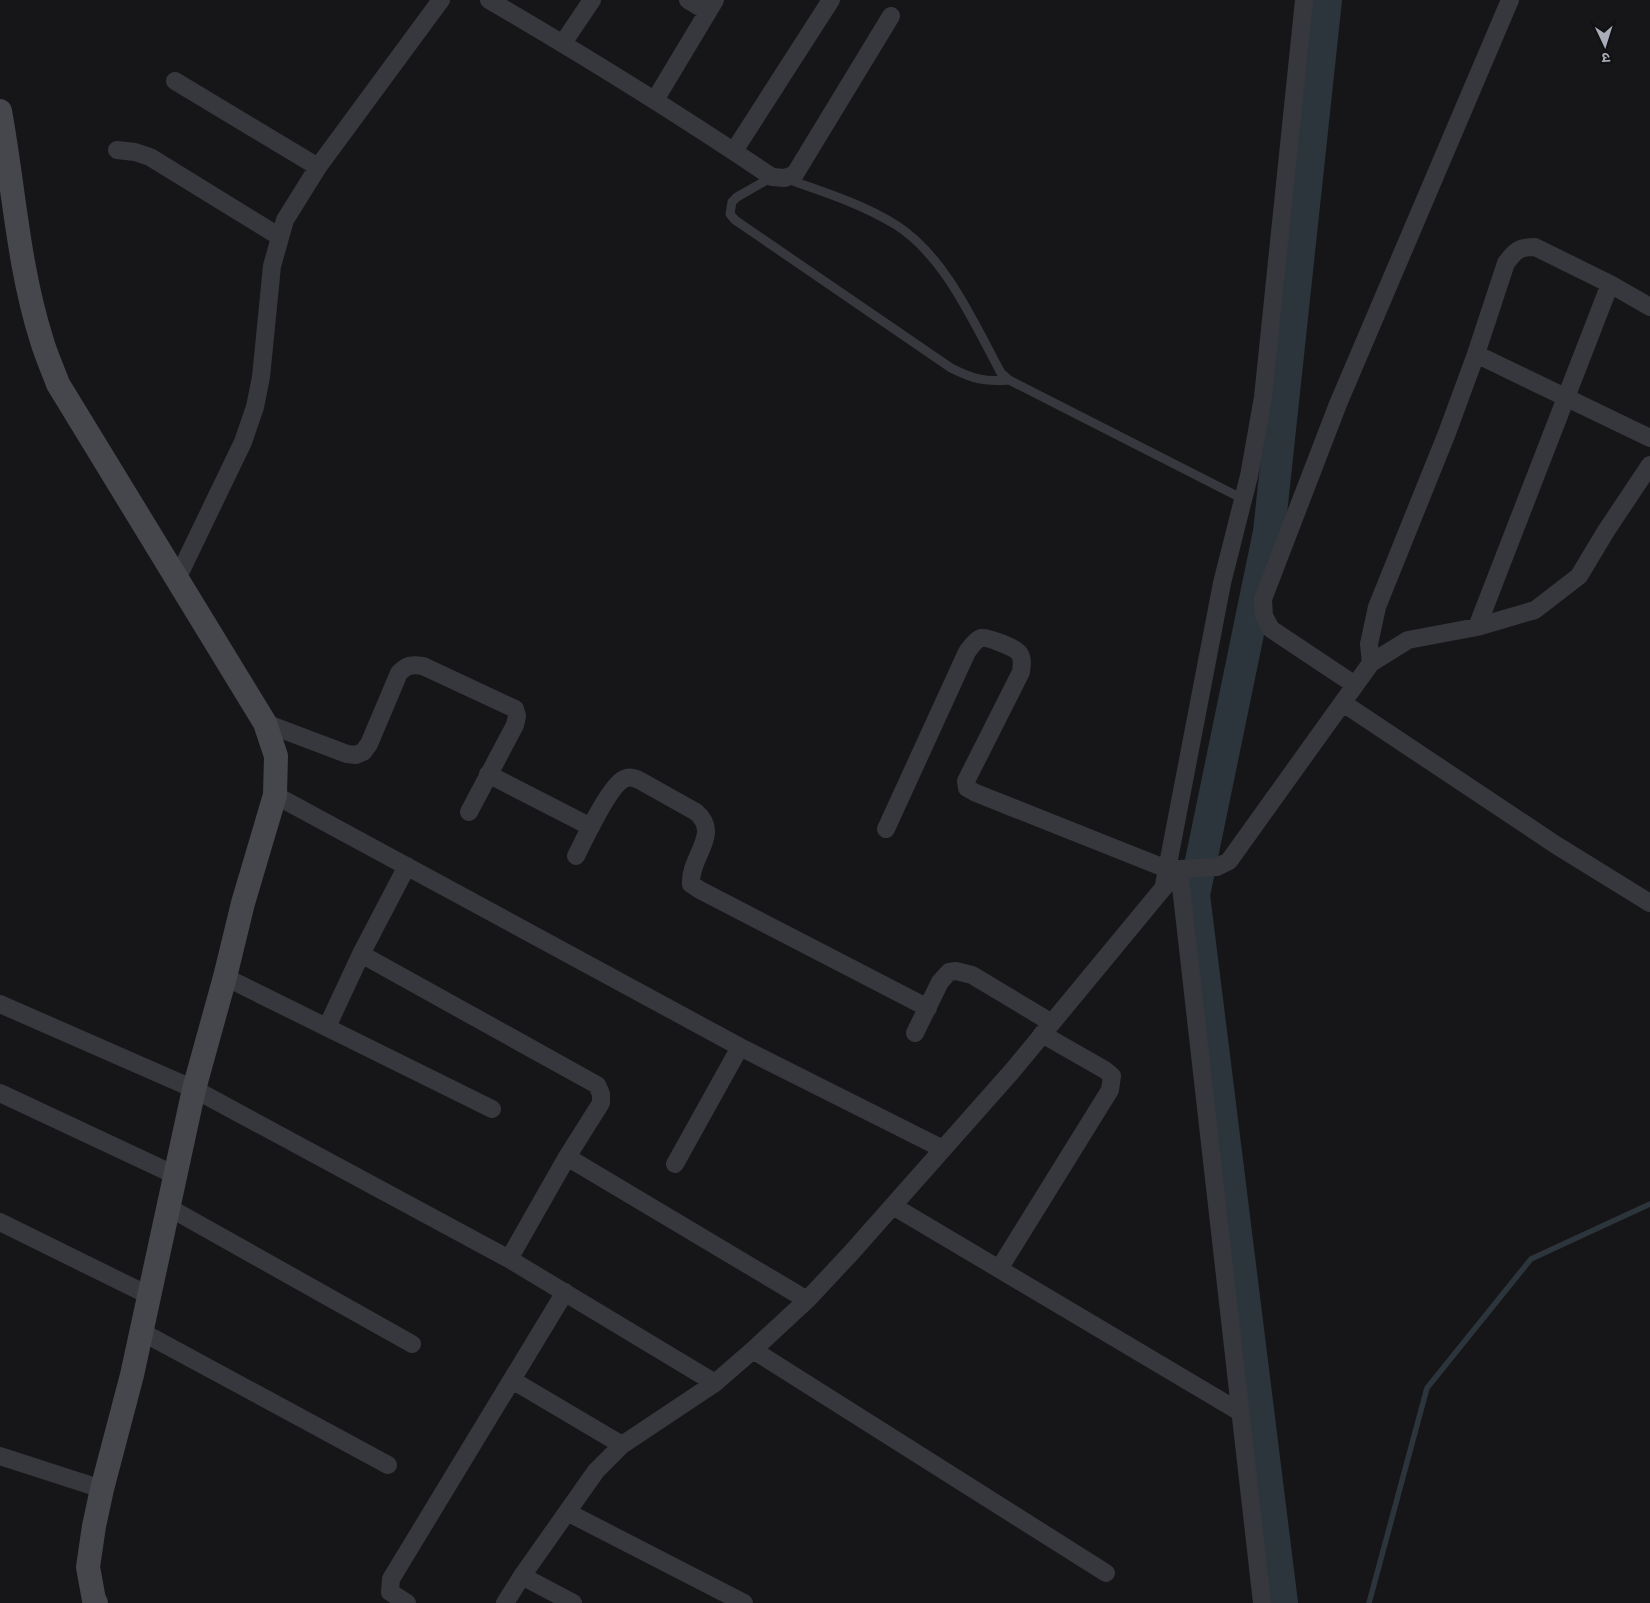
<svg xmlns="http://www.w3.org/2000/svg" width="1650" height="1603" font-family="'Nunito Sans','Noto Sans Devanagari',sans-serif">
  <rect width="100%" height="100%" fill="#161618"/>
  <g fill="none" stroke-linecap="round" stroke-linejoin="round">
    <path stroke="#2c353c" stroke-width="5.5" d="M1369,1603L1427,1388L1531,1259L1650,1204"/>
    <path stroke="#2c353c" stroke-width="32" d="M1282,1603L1194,895L1269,532L1326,0"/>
    <path stroke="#37383d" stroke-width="9" d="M772,177L737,197L732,202L730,214L735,220L951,368C973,379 984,382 1009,380
      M787,179C824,192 862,204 896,225C945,256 974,323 1001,373L1009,380L1243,499"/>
    <path stroke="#37383d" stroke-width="18" d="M489,0C585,56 680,115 772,177L785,178L795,174L891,16
      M688,0L708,12
      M563,43L592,0
      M175,81L318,167
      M655,100L715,0
      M117,150L135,152L150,157L280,237
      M734,151L831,0
      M1476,354L1650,438
      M177,579L243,442L255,407L261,377L272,266L285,220L318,167L441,0
      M1477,627L1610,284
      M1371,663L1369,644L1377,607L1447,433L1476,354L1506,263C1515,251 1519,247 1535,247L1610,284L1650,307
      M1355,685L1271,629L1264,616L1263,599L1338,404L1510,0
      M1343,703L1556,845L1650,903
      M265,723L347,754L356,755L363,752L369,744L399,673C407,665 412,664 423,666L515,709L517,716L515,725L469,812
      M488,774L591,827
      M275,795L740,1047L943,1149
      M886,829L967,652C971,647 975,640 981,638C988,637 1014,647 1019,653C1023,658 1022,665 1021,672L966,781L967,788L976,793L1167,869
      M576,856C584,840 610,785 624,779C630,776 634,778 639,780L696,812C722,834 689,857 691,884L700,890L928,1008
      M1179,869L1262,1603
      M1164,885L1222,583L1249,476L1263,397L1304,0
      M361,954L597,1085L601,1094V1103L567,1157L509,1259
      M225,977L492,1109
      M0,1004L194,1089L509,1259L715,1383
      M327,1027L361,954L407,866
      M915,1033L940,982L949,972L956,971L972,975L1052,1023
      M0,1093L175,1175
      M567,1157L807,1300
      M675,1164L740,1047
      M893,1206L1240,1412
      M168,1207L412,1344
      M0,1222L150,1296
      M999,1269L1110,1090L1112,1076L1105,1070L1042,1034
      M142,1332L388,1465
      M753,1350L1106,1573
      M512,1380L622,1445
      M0,1456L102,1489
      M567,1512L744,1603
      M522,1576L573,1603
      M407,1603L390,1592L391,1579L565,1292
      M505,1603L522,1576L596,1471L622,1445L715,1383L753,1350L807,1300L851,1253L1013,1070L1179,869L1217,867L1229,861L1371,663L1408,640L1477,627L1535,610L1579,576L1606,531L1650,465"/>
    <path stroke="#45474d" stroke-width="24" d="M0,111C14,188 18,266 42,341C46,355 53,370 58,384L265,723L276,756L275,795L243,903L225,977L194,1089L132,1375L102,1489L94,1526L88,1567L94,1600L96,1603"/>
  </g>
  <g transform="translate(1605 45) rotate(176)" stroke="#111113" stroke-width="4" paint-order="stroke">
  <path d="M0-4L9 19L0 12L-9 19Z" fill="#a8adb8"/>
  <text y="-8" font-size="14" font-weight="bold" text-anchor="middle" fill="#a8adb8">उ</text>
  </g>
</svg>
